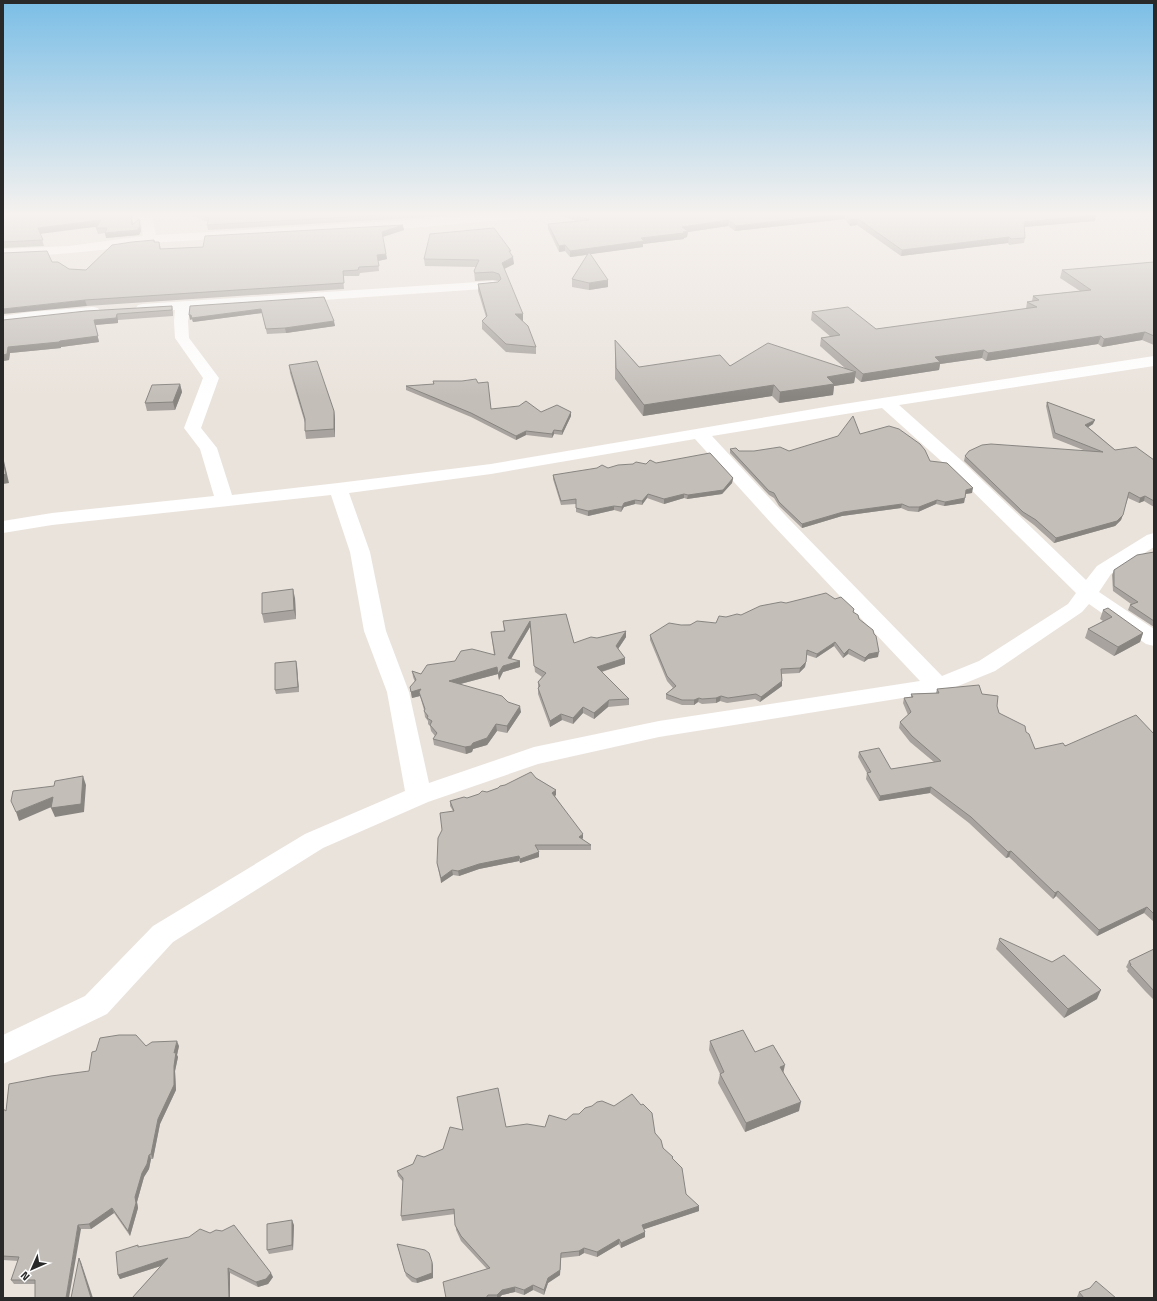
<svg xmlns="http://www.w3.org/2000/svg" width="1157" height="1301" font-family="'Titillium Web',sans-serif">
  <rect width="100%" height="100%" fill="#eae3dc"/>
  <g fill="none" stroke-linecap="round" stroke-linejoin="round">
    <path fill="#fff" fill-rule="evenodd" d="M140,215H152L156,235L412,220L476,215H520L518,218L514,219L412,228L147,243C99,252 51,255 3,257V249L69,246L143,236Z
      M493,281L498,282L500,285L498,288L190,309L188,321L189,338L219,378L201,428L217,448L232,495L338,483L491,464L831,406L1154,356V366L899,405L962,461L1086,580L1097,566L1147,535L1154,533V547L1111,574L1099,592L1154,629V646L1146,644L1089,604L1082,612L995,671L946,691L659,737L538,764L428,802L323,848L173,942L107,1014L3,1064V1035L85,996L153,926L305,834L405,791L387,692L364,631L350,552L331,495L52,525L3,533V521L52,513L214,496L200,449L184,428L203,378L175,338L174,321L175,310L143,312L138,311L136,308L138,305L143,304ZM882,408L950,469L1076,593L1068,604L979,661L942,676L786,516L712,436ZM695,439L772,524L920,681L659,721L534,747L429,783L409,692L386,631L370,552L349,493L491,474Z
      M93,307L98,308L100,311L98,314L3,324V316L30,312Z"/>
  </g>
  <path fill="#a8a39e" d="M3,215H132L133,224L139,219L141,231L139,235L106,238L105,233L98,234L96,228L97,226L40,233L44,246L3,248Z
    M191,215H444V216L208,230L207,225L208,222Z
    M559,215H1096L1095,221L1024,227L1025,238L1024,243L1009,245L1008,243L901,256L857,225L850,226L845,219L735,231L728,226L688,232L687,237L684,238V239L643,244V247L590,254L608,280V287L589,290L572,287V279L587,255L570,257L565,251L559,252L548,229V224L576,221Z
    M404,230L383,237L387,259L378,261L379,271L360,273L359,276H343L344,289L87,306L52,262L69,269L86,270L154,240L155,242H159L161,249L203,247Z
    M511,254L514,264L504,269L522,321L536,347V354L506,352L482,329V321L486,317L478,291V284L498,282L499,281L493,280L475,281L474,271L476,267L425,266L424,259Z
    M1154,262V345L1142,340L1102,347L1098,344L986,361L982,358L940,364L939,370L861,382L855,377L854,383L834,386L833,395L779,403L772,396L643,416L615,379V340L639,367L730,366L846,369L820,346L821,338L831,337L811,320L812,312L876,329L1026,309L1027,302L1032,301L1033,296L1080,291L1060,278L1062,270Z
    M324,297L335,326L286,333L267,334L262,313L193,322L192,319L190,320Z
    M172,306L173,312V316L118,320V323L95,325L99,342L61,347V348L10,353L9,360L3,361V320Z
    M289,365L334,411L335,419V437L306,439L305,431V423L290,373Z
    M433,381L491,409L541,412H571V416L562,435L554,434L552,438L526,435L516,440L471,417L406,390V386L433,384Z
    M180,384L182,392L175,410L147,411L145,403Z
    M1047,402L1093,424L1088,427L1115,450L1154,460V507L1144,501L1139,503L1128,498L1121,520L1115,526L1054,543L1034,525L1022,516L964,461L965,456L1086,451L1053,438L1046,406Z
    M860,434L930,461L972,493L965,494L964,503L944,506L936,504L918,512L908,511L901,508L842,516L802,528L779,506L774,498L769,495L730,453V449L739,451H789Z
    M656,463L733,478L732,483L722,494L687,499L684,498L664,504L647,498L642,505L635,504L624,507L621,512L614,510L588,516L576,512V504L561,505L553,479V475L608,468Z
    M1154,552V627L1128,610L1130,605L1131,604L1113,591L1112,575L1114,570Z
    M295,598L296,619L264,623L262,614Z
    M1103,610L1143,633L1140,642L1114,656L1085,638L1088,629L1103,621L1100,619Z
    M853,612L859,619L878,657L868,659L864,662L848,654L843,658L834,646L816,658L807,655L805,667L799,673L781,674L782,681V686L760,702L755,699L727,703L720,701L716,703L702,704L698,702L694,705H682L666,699V694L673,688L667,681L650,640V635L681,625L716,623L726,617L741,615Z
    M566,614L574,643L597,638L626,631V637L618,649L625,664L602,672L629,699V705L608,707L594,719L583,713L573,724L562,720L550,727L538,694V682L542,677L535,672L530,627L511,659L520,667L503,672L499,680L498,674L460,684L508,702L521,712L507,733L497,731L487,745L473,749L472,752L466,754L434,745L433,739L435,736L431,731L430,726L428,724V721L425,717L424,710L420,696L412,698L410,687L415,682L413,677L412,671L421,674L455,661L494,655L491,632L504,631L503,621Z
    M296,661L299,692L276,694L275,690Z
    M937,689L982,694L997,706L999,713L1026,732L1035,749L1154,734V922L1144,913L1097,936L1056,896L1053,899L1009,857L1006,858L969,823L930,793L879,801L866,779L867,773L858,757L859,752L891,769L934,762L910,742L899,728L900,722L908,715L903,703L904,698L911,697V694L936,693Z
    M536,778L556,790V795L555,796L583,838L582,839L591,845V850H538L539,857L520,863L519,861L479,869L459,876L453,875L441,883L437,863L453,811L450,806V801L467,798L487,792L498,788L505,785Z
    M999,940L1097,999L1064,1018L996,949Z
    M1154,949V1000L1145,991L1127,971L1128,969L1126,967L1129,961Z
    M710,1041L755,1052L799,1111L745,1132L718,1083L720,1074L709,1050Z
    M146,1046H179L177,1055L178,1057L175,1071L176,1090L160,1124L153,1159H151L149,1169L144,1177L137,1202L138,1208L130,1236L114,1213L91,1229H81L35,1284H14L11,1280L18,1261L3,1260V1109L6,1111L89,1071Z
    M566,1120L655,1133L663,1148L673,1159L686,1194L699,1211L644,1229L645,1232V1237L621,1248L619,1244L597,1257L584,1253L579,1256L561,1258L560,1275L548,1283L544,1295L533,1290L524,1295L515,1292L502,1295L499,1298H446L487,1269L461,1241L456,1230L455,1214L402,1221L401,1216L403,1182L398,1176L397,1171L413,1164L424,1157L443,1149L462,1130L506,1127H545Z
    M294,1225L293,1250L269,1254L267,1250Z
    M397,1244L432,1262L433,1266V1278L417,1283L412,1282L406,1276Z
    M139,1247L273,1277L268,1284L258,1287L230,1273V1298H132L161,1266L120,1279L118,1275Z
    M1079,1292L1116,1298H1078L1077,1297Z"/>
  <path fill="#888581" d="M829,215H845V219L735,231L736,226Z
    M1096,215L1095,221L1023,227L1024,222Z
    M139,219L141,231L139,235L106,238L105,233L138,230Z
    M858,219L857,225L850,226V220Z
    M101,220L102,226L39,234L38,228Z
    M729,220L728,226L688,232L687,237L684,238V239L643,244V247L570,257V251L641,238L682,227Z
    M403,225L404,230L382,237V232Z
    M1009,237L1008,243L901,256L902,250Z
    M565,245V251L559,252V246Z
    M386,254L387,259L378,261L377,255Z
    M513,257L514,264L502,270V263Z
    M608,280V287L589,290V283Z
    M85,300L87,306L3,314V309Z
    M261,309L262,313L193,322L192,319L190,320L189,315Z
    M117,314L118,320V323L95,325L99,342L61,347V348L10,353L9,360L3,361V355L8,347L94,320Z
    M515,314H523V321L515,322Z
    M334,321L335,326L286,333L285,328Z
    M1145,332L1142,340L1102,347L1104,339Z
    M1101,336L1098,344L986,361L988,353Z
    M984,350L982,358L940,364L939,370L861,382L863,374L935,357Z
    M856,372L854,383L834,386L833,395L779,403L780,392L827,377Z
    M180,384L182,392L175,410L173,402Z
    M774,385L772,396L643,416L644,405Z
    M334,411L335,419V437L334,429Z
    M571,412V416L562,435V431Z
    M1095,420L1093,424L1084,430L1085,425Z
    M554,430V434L552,438V434Z
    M526,431V435L516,440V436Z
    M3,457L4,461L9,483L3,484Z
    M733,478L732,483L722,494L687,499L688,495Z
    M973,488L972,493L965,494L966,490Z
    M648,494L647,498L642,505V501Z
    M684,494V498L664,504V499Z
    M1145,496L1144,501L1139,503L1140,498Z
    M965,498L964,503L944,506L945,502Z
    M635,500V504L624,507L621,512L622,507L624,503Z
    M937,500L936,504L918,512L919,507Z
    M902,504L901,508L842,516L802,528V524L843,512Z
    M614,506V510L588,516V511Z
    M1123,515L1121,520L1115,526L1054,543L1056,538Z
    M293,589L295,598L296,619L294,610Z
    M530,621V627L508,664V658Z
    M626,631V637L616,652V646Z
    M1143,633L1140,642L1114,656L1118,647Z
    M835,642L834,646L816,658L817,654Z
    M849,649L848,654L843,658L844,654Z
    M879,652L878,657L868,659L864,662L865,658L869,654Z
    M625,658V664L597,673V667Z
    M296,661L297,665L299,692L298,687Z
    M520,661V667L503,672L499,680L498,674L503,666Z
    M806,662L805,667L799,673L800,668Z
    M497,667L498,674L449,687V681Z
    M782,681V686L760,702L761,697Z
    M421,689L419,692L420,696L412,698L411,692Z
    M721,696L720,701L716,703V698Z
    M699,698L698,702L694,705V700Z
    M609,700L608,707L594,719V713Z
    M520,706L521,712L507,733V726Z
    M583,707V713L573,724V718Z
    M561,714L562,720L550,727V721Z
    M496,724L497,731L487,745L473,749L472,752L466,754L465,747L473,743Z
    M83,776L86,785L84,812L55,817L51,808Z
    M931,787L930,793L879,801L880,796Z
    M556,790V795L553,797L552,793Z
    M53,797L56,805L19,821L16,812Z
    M583,834V838L579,842V837Z
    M1011,851L1009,857L1006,858L1008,852Z
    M539,852V857L520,863V859Z
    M519,856V861L479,869L459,876L458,871L479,864Z
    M452,870L453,875L441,883V878Z
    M1058,891L1056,896L1053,899L1055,893Z
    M1147,907L1144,913L1097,936L1099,930Z
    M1101,990L1097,999L1064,1018L1068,1009Z
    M177,1041L179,1046L177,1055L178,1057L175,1071L176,1090L160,1124L153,1159L151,1154L158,1119L174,1066V1053Z
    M785,1065L783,1074L780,1067Z
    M801,1102L799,1111L745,1132L746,1123Z
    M149,1155L151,1159L149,1169L144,1177L137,1202L138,1208L130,1236L128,1231L135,1197L142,1173Z
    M699,1206V1211L642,1230V1225Z
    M112,1208L114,1213L91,1229L89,1224Z
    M292,1220L294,1225L293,1250L292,1245Z
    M78,1225L81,1229L69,1298H66Z
    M645,1232V1237L621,1248V1243Z
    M619,1239V1244L597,1257V1252Z
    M584,1248V1253L579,1256V1251Z
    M561,1253L560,1275L548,1283L544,1295V1290L548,1278Z
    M79,1258L81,1262L93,1298H91Z
    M168,1258L170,1263L120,1279L118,1275Z
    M432,1262L433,1266V1278L417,1283L416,1279Z
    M228,1268L230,1273V1298H229Z
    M271,1273L273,1277L268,1284L258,1287L256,1282Z
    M533,1285V1290L524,1295V1290Z
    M515,1287V1292L502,1295L499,1298H497V1295L502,1290Z"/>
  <path fill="#c3beb8" stroke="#888581" d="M3,215H131L132,225L139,219L140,226L138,230L105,233L107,228H96L101,220L38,228L43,240L3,242Z
    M201,215H382L207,225L209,218Z
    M575,215H829L736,226L729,220L682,227L688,231L683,232L684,233L641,238L644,241L570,251L565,245L559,246L548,224L589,220Z
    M847,215H1096L1024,222L1025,238L1011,239L1009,237L902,250L858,219L850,220Z
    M403,225L382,232L386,254L377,255L379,266L359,267L358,270L343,271L344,283L85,300L3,309V253L47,251L52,262H58L69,269L86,270L112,245L132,242L154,240V242H159L160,249L203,247L205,236Z
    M494,228L511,251H509L513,257L502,263L523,314H515L528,326L536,347L506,344L482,321L487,316L478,284L498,282L501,279L499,274L493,272L475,273L474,271L479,260L424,259L430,234Z
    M589,252L608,280L589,283L572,279Z
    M1154,262V336L1145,332L1104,339L1101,336L988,353L984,350L935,357L940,362L863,374L821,338L840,335L812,312L848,307L876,329L1037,307L1027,302L1039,300L1033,296L1091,290L1062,270Z
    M324,297L334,321L285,328L266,329L261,309L192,318L191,315H189L190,306Z
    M172,306V310L117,314L116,318L94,320L98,336L60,341L59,342L8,347L7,354L3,355V320L86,311Z
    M615,340L639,367L720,355L730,366L768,343L856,372L827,377L834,384L780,392L774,385L644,405L616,368Z
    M317,361L334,411V429L305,431V419L289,365Z
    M476,379L478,383L488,382L491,409L519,406L526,401L541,412L557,405L571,412L562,431L554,430L552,434L526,431L516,436L471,413L406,386L434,384L433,381H462Z
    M180,384L173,402L145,403L152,385Z
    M1047,402L1095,420L1085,425L1115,450L1136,447L1154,460V501L1145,496L1140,498L1129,492L1123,515L1117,521L1056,538L1036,520L1023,512L965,456L969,451L982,445L991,444L1103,452L1055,433Z
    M853,416L860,434L889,426L899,429L920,444L925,450L930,461L947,463L973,488L966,490L965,498L945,502L937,500L919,507H909L902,504L843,512L802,524L779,502L774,493L769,491L730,449L736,448L739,451H754L780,447L789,451L838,436Z
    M710,453L733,478L723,490L688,495L684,494L664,499L648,494L642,501L635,500L624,503L622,507L614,506L588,511L576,508V499L561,501L553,475L597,468L602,465L608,468L618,465L633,464L636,462L646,464L650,460L656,463Z
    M3,461L6,474L3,475Z
    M1154,552V621L1130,605L1138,602L1114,586V570L1137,555Z
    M293,589L294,610L262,614V593Z
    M826,593L835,599L841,597L854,609L853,612L858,615L859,619L873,630L874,634L876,636L879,652L869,654L865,658L849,649L844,654L835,642L817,654L807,650L806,662L800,668L781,669L782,681L761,697L756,694L728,698L721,696L716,698L702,699L699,698L694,700H682L666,694L676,686L667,676L650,635L669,623L681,625H690L697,621L716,623L719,616L726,617L737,614L741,615L760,606L781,602L786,603Z
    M1108,608L1143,633L1118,647L1088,629L1112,617L1103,610Z
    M566,614L574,643L591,637L597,638L626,631L616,646L625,658L597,667L629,699L609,700L594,713L583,707L573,718L561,714L550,721L538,688L540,686L538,682L546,673L534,666L530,621L508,658L520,661L503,666L498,674L497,667L449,681L502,696L508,702L520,706L507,726L496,724L487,738L473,743L471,746L465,747L433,739L437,733L430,725L432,721L427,718L428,716L424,711L425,709L419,692L421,689L411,692L410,687L416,680L412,671L421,674L427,665L455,661L461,651L472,649L495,655L491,632L505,631L503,621Z
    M296,661L298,687L275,690V663Z
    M979,685L982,694L998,696L997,706L999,713L1025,726L1026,732L1029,734L1035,749L1063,743L1065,746L1136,715L1154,734V914L1147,907L1099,930L1058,891L1055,893L1011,851L1008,852L971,817L931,787L880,796L867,773L871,772L859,752L879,748L891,769L941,761L912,736L900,722L911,712L904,698L913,697L911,694L939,693L937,689Z
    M531,772L536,778L556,790L552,793L583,834L579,837L591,845H535L539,852L520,859L519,856L479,864L458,871L452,870L441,878L437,863L438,838L442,830L440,813L454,811L450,801L464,797L467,798L479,794L482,791L487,792L498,788L500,786L505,785Z
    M83,776L81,804L51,808L53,797L16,812L11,801L13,791L54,786L55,781Z
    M1000,938L1052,962L1064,955L1101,990L1068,1009L999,940Z
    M1154,949V991L1130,965H1131L1129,961Z
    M743,1030L755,1052L773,1045L785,1065L780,1067L801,1102L746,1123L720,1074L724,1072L710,1041Z
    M119,1035H136L146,1046L152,1042L177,1041L174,1053L176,1052L174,1066V1085L158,1119L151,1154L149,1155L147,1164L142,1173L135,1197L136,1203L128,1231L112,1208L89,1224L78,1225L66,1298H35V1280H11L19,1257L3,1256V1109L6,1111L9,1084L51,1076L89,1071L92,1052L96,1051L100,1038Z
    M498,1088L506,1127L527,1124L545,1127L549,1115L566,1120L573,1114H579L585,1108L592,1106L597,1102L602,1101L614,1106L632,1094L641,1105L643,1104L652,1113L655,1133L661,1140L663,1148L673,1157L672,1158L682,1168L686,1194L699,1206L642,1225L645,1232L621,1243L619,1239L597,1252L584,1248L579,1251L561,1253L560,1270L548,1278L544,1290L533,1285L524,1290L515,1287L502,1290L497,1295H488L486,1298H446L443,1282L490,1268L461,1236L455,1225L454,1209L401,1216L403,1178L397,1171L413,1164L417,1155L424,1157L443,1149L450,1127L463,1130L457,1097Z
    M292,1220V1245L267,1250V1224Z
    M234,1225L271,1273L266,1279L256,1282L228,1268L229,1298H132L168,1258L118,1275L116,1252L138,1245V1247L189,1237L200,1229L210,1233L216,1230L222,1231Z
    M397,1244L425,1250L429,1253L432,1262V1273L416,1279L412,1277L405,1272Z
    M79,1258L91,1298H71Z
    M1096,1281L1116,1298H1084L1079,1292L1090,1288Z"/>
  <linearGradient id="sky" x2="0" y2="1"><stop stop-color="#7bbee6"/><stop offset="0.54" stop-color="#f6f2ef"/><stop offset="1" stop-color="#f6f2ef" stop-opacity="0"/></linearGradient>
  <rect width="1157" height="397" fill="url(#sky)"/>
  <rect width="1157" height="1301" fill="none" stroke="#292929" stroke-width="8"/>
  <g transform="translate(32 1269) rotate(225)" stroke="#ffffff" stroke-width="3" paint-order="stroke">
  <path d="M0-3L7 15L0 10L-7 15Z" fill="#292929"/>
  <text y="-6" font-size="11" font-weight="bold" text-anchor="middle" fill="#292929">N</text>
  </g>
</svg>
